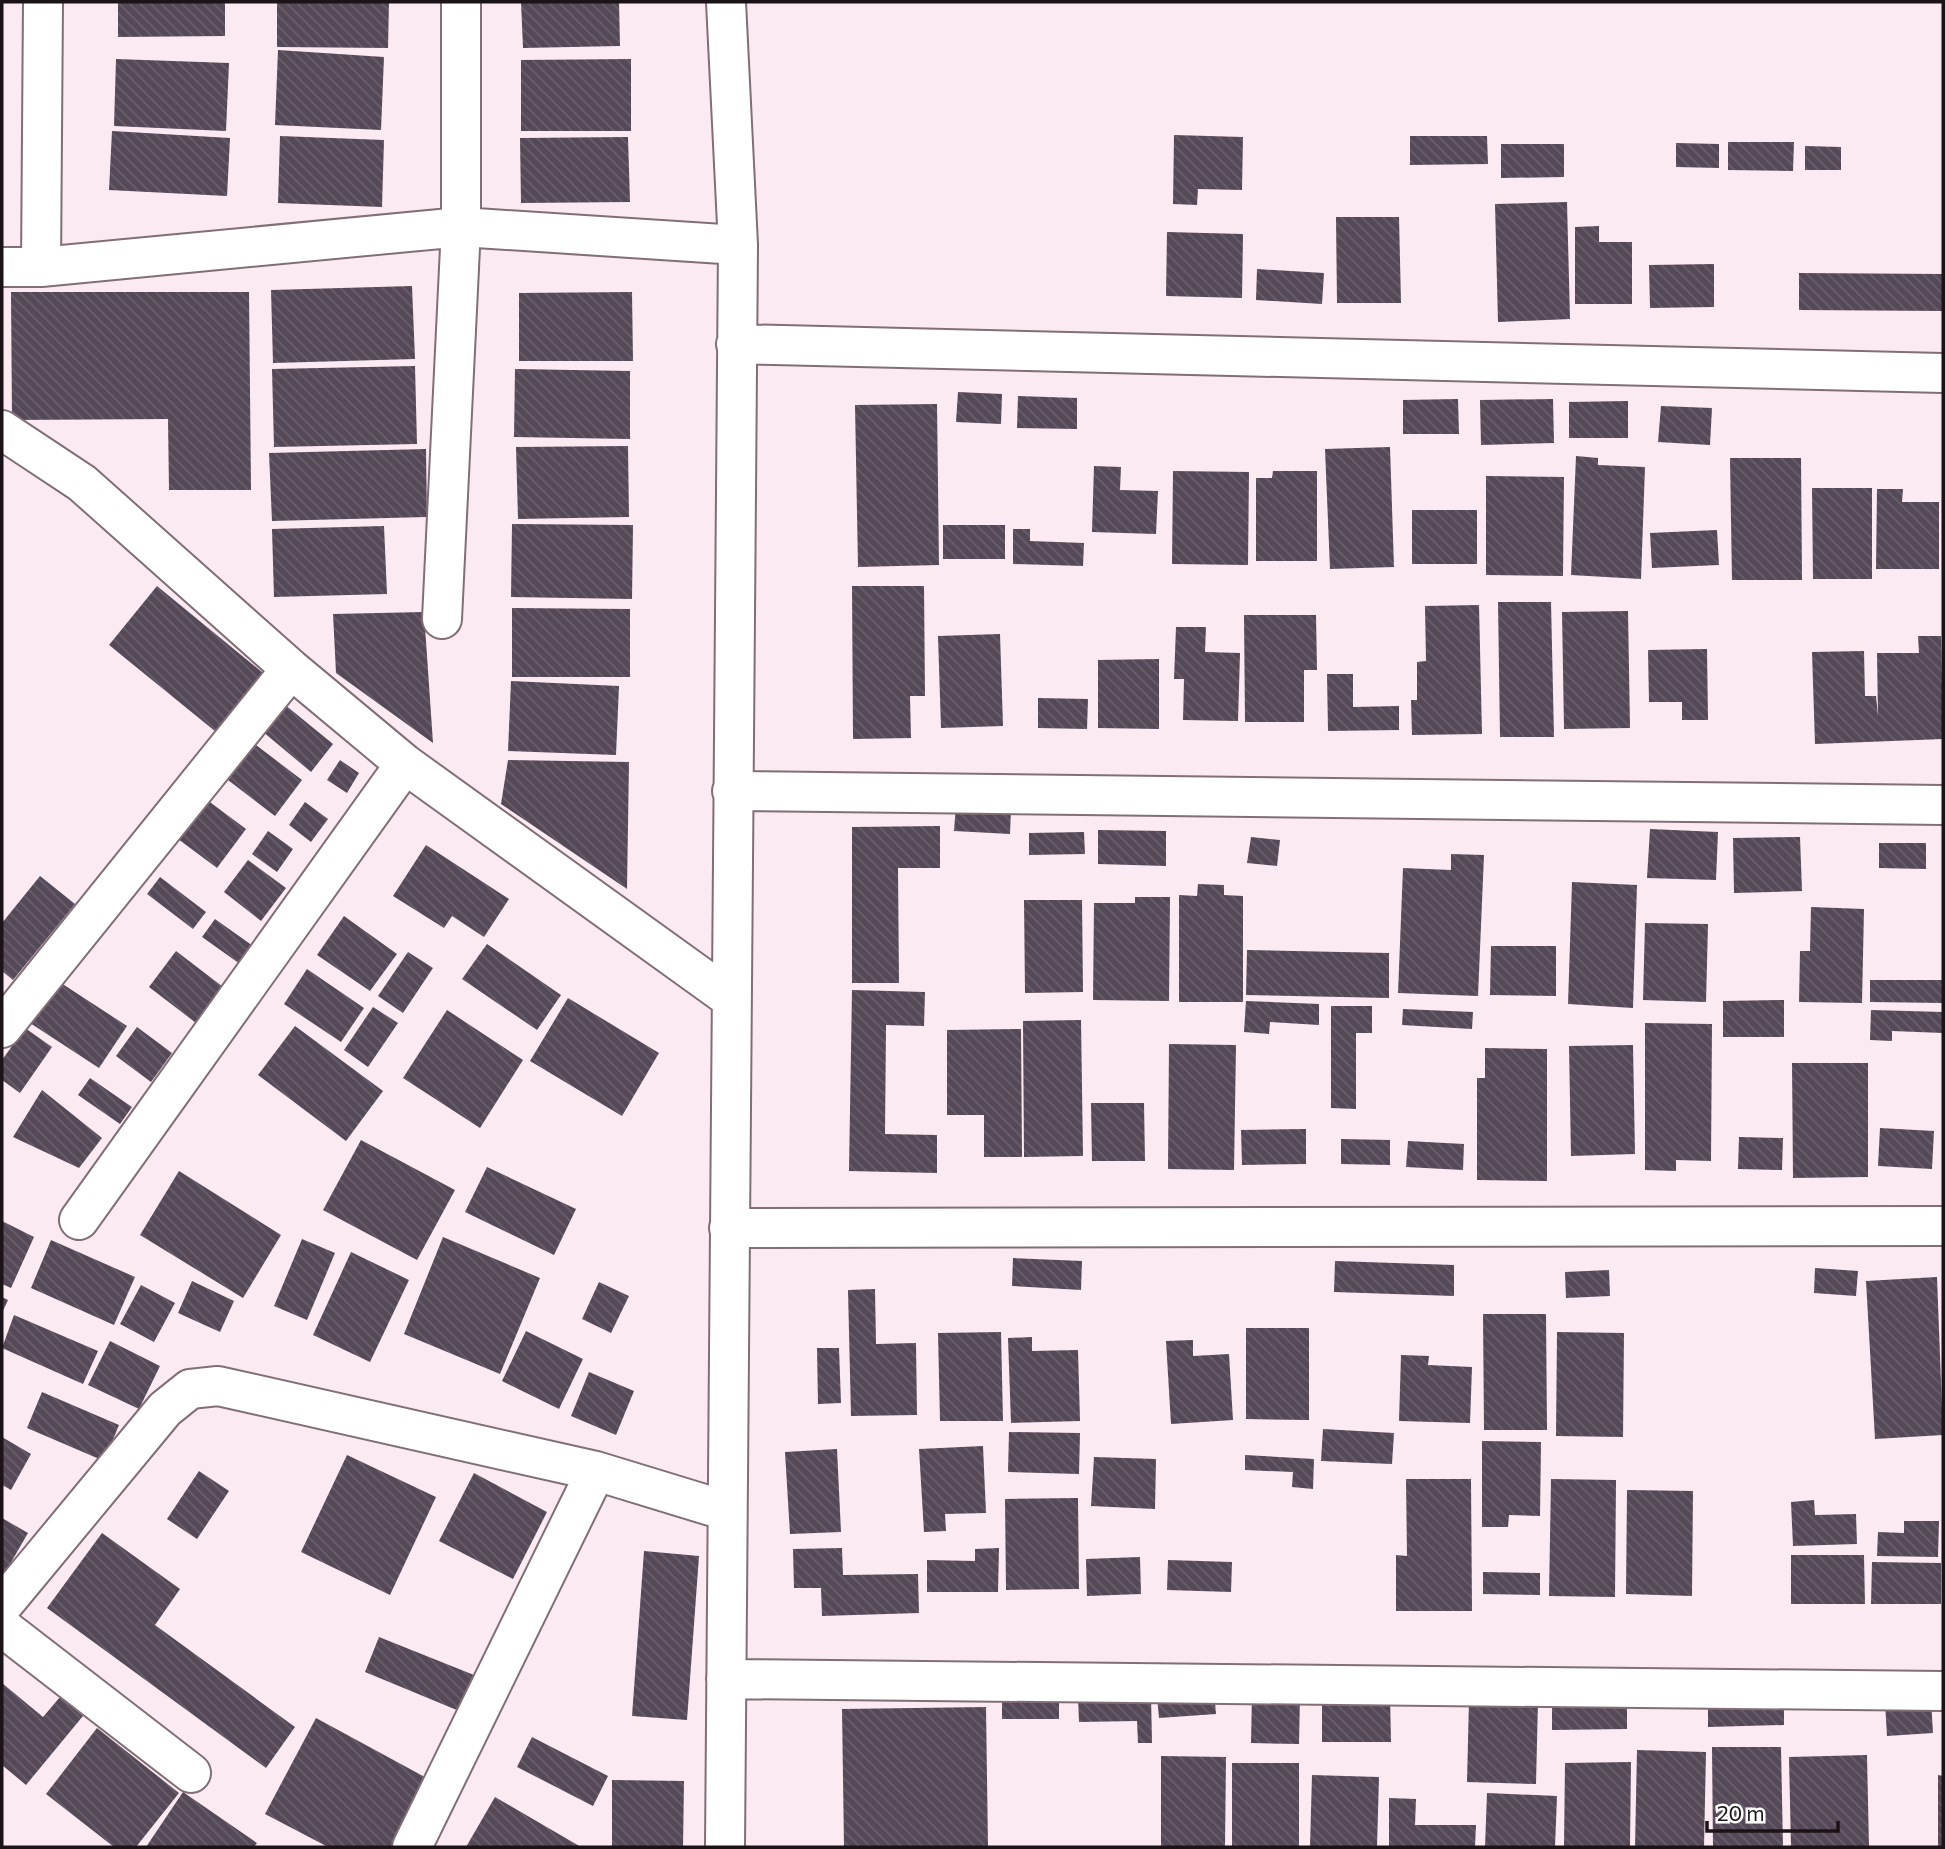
<svg xmlns="http://www.w3.org/2000/svg" width="1945" height="1849" font-family="Commissioner,sans-serif">
  <defs>
    <pattern id="building-back-hatch" width="6" height="6" patternUnits="userSpaceOnUse" patternTransform="scale(1.75)"><rect width="6" height="6" fill="#554957"/><path d="M-1 5l2 2M0 0l6 6M5-1l2 2" fill="none" stroke="#695f6b"/></pattern>
  </defs>
  <rect width="100%" height="100%" fill="#fceaf2"/>
  <path fill="url(#building-back-hatch)" d="M118,2H225V36L118,37Z
    M277,2H389L388,48L277,47Z
    M521,2H619L620,46L523,48Z
    M278,50L384,57L381,130L275,125Z
    M116,59L229,63L226,131L114,126Z
    M631,59V131H521V60Z
    M112,131L230,138L227,196L109,190Z
    M1174,135L1243,137L1242,190L1198,189L1197,205L1173,204Z
    M280,136L384,140L382,207L278,203Z
    M1410,136H1487L1488,164L1410,165Z
    M628,137L630,202L521,203L520,138Z
    M1728,142H1794L1793,171L1728,170Z
    M1676,143L1719,144V168L1676,167Z
    M1501,144H1564V177L1501,178Z
    M1805,146L1841,147V170H1805Z
    M1567,202L1570,319L1498,322L1495,204Z
    M1336,217H1399L1401,303H1337Z
    M1599,226V242H1632V304H1575V227Z
    M1167,232L1243,234L1242,298L1166,296Z
    M1714,264V307L1650,308L1649,265Z
    M1257,269L1324,273L1322,304L1256,300Z
    M1799,273L1943,274V311L1799,310Z
    M412,286L415,359L273,363L271,290Z
    M11,292H249L251,490H169L168,419L12,420Z
    M632,292L633,361H519V293Z
    M415,366L417,444L274,447L272,369Z
    M515,369L630,371V439L514,437Z
    M958,392L1002,394L1001,424L956,422Z
    M1018,396L1077,398V429L1017,428Z
    M1458,399L1459,434H1403V400Z
    M1553,399L1554,443L1481,445L1480,400Z
    M1628,401V438H1569V402Z
    M937,404L939,565L858,567L855,405Z
    M1661,406L1712,408L1710,445L1658,442Z
    M628,446L629,517L518,519L516,447Z
    M1390,447L1394,567L1330,569L1325,449Z
    M426,449L427,517L272,521L269,453Z
    M1576,456L1598,458V465L1645,467L1641,579L1571,575Z
    M1730,458H1801L1802,580H1732Z
    M1094,466L1121,467L1120,490L1158,491L1156,534L1092,532Z
    M1173,471L1249,472L1248,565L1172,564Z
    M1273,471H1317V561H1256V478H1272Z
    M1486,476L1564,477L1563,576L1486,575Z
    M1812,488H1872V579H1813Z
    M1877,489H1903L1902,502H1939V569H1876Z
    M1412,510H1477V564H1412Z
    M512,524L633,525L632,599L511,597Z
    M943,525H1005V559H943Z
    M384,526L387,594L274,597L272,529Z
    M1013,529H1030V541L1084,543L1083,566L1013,564Z
    M1717,530L1719,565L1652,568L1650,533Z
    M157,586L268,677L221,736L109,645Z
    M852,586H924L925,696H910L911,738L853,739Z
    M1498,602H1551L1554,737H1500Z
    M1479,605L1482,734L1412,735L1411,700H1417V662L1426,661L1425,606Z
    M512,608L630,609V677H512Z
    M1628,611L1630,728L1564,729L1562,612Z
    M424,612L433,743L336,673L333,614Z
    M1244,615H1316L1317,670H1304V722H1245Z
    M1176,627H1206L1205,652L1240,653L1238,721L1183,720L1184,679H1174Z
    M1000,634L1003,726L941,728L938,636Z
    M1918,636H1941L1943,739L1815,744L1812,652L1864,651L1865,696H1876L1878,716L1877,653H1919Z
    M1707,649L1708,720H1682V702H1649L1648,650Z
    M1159,659V729L1098,728V660Z
    M1327,674H1353V707L1399,706V730L1328,731Z
    M511,681L619,686L616,755L508,751Z
    M1038,698L1088,699L1087,729L1038,728Z
    M284,704L333,744L311,772L262,731Z
    M256,745L302,780L275,816L228,780Z
    M340,760L359,773L347,793L327,780Z
    M508,760L629,762L627,889L501,804Z
    M199,794L246,829L217,868L170,833Z
    M305,802L328,819L311,842L289,825Z
    M956,805L1011,809L1010,834L954,831Z
    M940,826V868H898L899,983H852V827Z
    M1650,829L1718,832L1716,880L1647,878Z
    M1098,830L1166,831V866L1098,864Z
    M268,831L293,849L277,872L252,854Z
    M1084,832L1085,854L1029,855V833Z
    M1251,837L1280,840L1277,866L1247,863Z
    M1800,837L1802,891L1734,893L1733,838Z
    M1879,843H1926V869L1879,868Z
    M426,845L509,899L484,937L452,916L444,928L393,896Z
    M1451,854L1484,855L1478,996L1398,993L1403,868L1451,870Z
    M248,860L286,888L261,921L224,892Z
    M40,876L75,904L13,980L2,971V923Z
    M160,877L206,912L193,929L147,894Z
    M1572,882L1637,885L1633,1008L1568,1004Z
    M1198,884L1224,885V895L1243,896V1002H1179V895L1197,896Z
    M1135,897H1170L1169,1001L1093,1000L1094,903H1135Z
    M1024,900H1082L1083,992L1025,993Z
    M1811,907L1864,909L1862,1003L1799,1002L1800,951H1810Z
    M344,916L397,954L370,991L317,955Z
    M215,919L253,946L240,964L202,937Z
    M1645,923L1708,924L1706,1002L1643,1000Z
    M487,944L561,995L537,1030L462,979Z
    M1491,946H1556V996L1490,995Z
    M1247,950L1389,953V998L1246,995Z
    M176,951L227,990L200,1026L149,987Z
    M408,952L433,968L403,1013L378,996Z
    M307,969L364,1008L341,1042L284,1004Z
    M1870,980H1943V1003L1870,1002Z
    M58,981L127,1026L99,1068L30,1023Z
    M852,990L925,992L924,1026L886,1025L885,1134L937,1135V1173L849,1171Z
    M568,998L659,1053L622,1116L530,1061Z
    M1784,1000V1037H1723V1001Z
    M1246,1001L1319,1004V1025L1270,1022L1269,1034L1244,1032Z
    M1331,1006H1372V1033H1356V1109L1331,1108Z
    M373,1007L398,1023L368,1067L344,1050Z
    M1403,1009L1473,1012L1472,1029L1402,1025Z
    M447,1010L523,1060L480,1128L403,1078Z
    M1871,1010L1943,1012V1033L1892,1031V1041L1870,1040Z
    M1081,1020L1083,1156L1024,1157L1023,1021Z
    M1645,1023L1712,1024L1711,1161L1676,1160V1171L1645,1170Z
    M295,1026L383,1091L346,1141L258,1075Z
    M137,1027L172,1053L151,1082L116,1056Z
    M25,1028L52,1047L20,1093L2,1080V1060Z
    M1021,1029L1022,1157H984V1115H947V1030Z
    M1169,1044L1236,1045L1234,1170L1168,1169Z
    M1633,1045L1635,1154L1571,1156L1569,1046Z
    M1485,1048L1547,1049V1181L1477,1180V1078H1485Z
    M1792,1063H1868V1177L1793,1178Z
    M90,1078L132,1107L120,1124L78,1095Z
    M42,1090L102,1138L79,1168L13,1137Z
    M1091,1103H1144L1145,1161H1092Z
    M1880,1128L1934,1131L1932,1169L1878,1166Z
    M1306,1129V1164L1242,1165L1241,1130Z
    M1739,1137L1783,1138L1782,1170L1738,1169Z
    M1341,1139L1390,1140V1165L1341,1164Z
    M361,1140L455,1190L417,1260L323,1210Z
    M1408,1141L1464,1144L1463,1170L1406,1167Z
    M487,1167L576,1209L554,1255L465,1212Z
    M179,1171L281,1235L243,1298L140,1235Z
    M2,1221L34,1237L11,1288L2,1284Z
    M443,1237L540,1278L500,1374L404,1334Z
    M302,1239L335,1253L307,1320L274,1306Z
    M51,1240L135,1277L114,1325L31,1288Z
    M351,1252L409,1280L370,1362L313,1335Z
    M1013,1258L1082,1261L1081,1290L1012,1286Z
    M1335,1261L1454,1265V1296L1334,1292Z
    M1815,1268L1858,1271L1856,1296L1814,1293Z
    M1609,1270L1610,1296L1566,1298L1565,1272Z
    M1937,1277L1943,1435L1875,1439L1866,1281Z
    M192,1281L234,1301L220,1332L178,1313Z
    M599,1282L629,1296L611,1333L582,1319Z
    M141,1285L175,1303L154,1342L120,1324Z
    M875,1289L876,1344L916,1343L917,1415L851,1416L848,1290Z
    M2,1297L8,1300L2,1313Z
    M1483,1314H1546L1547,1430H1484Z
    M14,1315L98,1351L83,1384L2,1348Z
    M1246,1328H1309V1420L1246,1419Z
    M526,1331L583,1359L559,1409L502,1381Z
    M1001,1332L1003,1421H940L938,1333Z
    M1557,1332L1624,1333L1623,1437L1556,1436Z
    M1032,1337V1351L1078,1350L1080,1421L1011,1423L1008,1338Z
    M1193,1340V1356L1229,1354L1233,1420L1171,1424L1166,1341Z
    M110,1341L160,1366L139,1409L88,1385Z
    M817,1348H839L841,1403L818,1404Z
    M1401,1355L1429,1356L1428,1365L1472,1367L1470,1423L1399,1421Z
    M589,1372L634,1391L616,1435L571,1416Z
    M42,1392L119,1425L104,1461L27,1428Z
    M1323,1429L1394,1433L1392,1464L1321,1461Z
    M1009,1432L1080,1433L1079,1474L1008,1472Z
    M2,1437L31,1454L11,1490L2,1485Z
    M1482,1441L1541,1442L1540,1516L1509,1515L1508,1527H1482Z
    M983,1446L986,1513L945,1514L946,1531L924,1532L919,1449Z
    M837,1449L841,1532L790,1534L785,1452Z
    M347,1455L436,1497L390,1595L301,1552Z
    M1245,1455L1314,1459L1313,1489L1292,1487L1293,1472L1245,1470Z
    M1094,1457L1156,1459L1155,1509L1091,1506Z
    M199,1471L229,1491L197,1539L167,1519Z
    M474,1473L547,1512L513,1579L439,1541Z
    M1406,1479H1471L1472,1611H1396V1555L1407,1556Z
    M1551,1479L1616,1480L1615,1597L1549,1596Z
    M1627,1490L1693,1491L1692,1596L1626,1594Z
    M1078,1498L1079,1589L1006,1590L1005,1499Z
    M1814,1500L1815,1515L1856,1514L1857,1544L1793,1546L1791,1502Z
    M2,1518L28,1533L2,1578Z
    M1904,1521H1939L1938,1557L1877,1556L1878,1532L1904,1533Z
    M102,1533L180,1589L155,1625L295,1727L266,1768L47,1608Z
    M842,1548L843,1575L918,1574L919,1613L822,1616L821,1588H794L793,1549Z
    M999,1548L998,1592H927V1560L975,1561V1549Z
    M644,1551L699,1556L687,1720L632,1716Z
    M1791,1555H1864L1865,1604H1791Z
    M1140,1557L1141,1594L1087,1596L1086,1559Z
    M1168,1560L1232,1562L1231,1592L1167,1590Z
    M1872,1562L1941,1563V1604H1871Z
    M1483,1572L1540,1573V1595L1483,1594Z
    M379,1637L479,1677L464,1713L365,1672Z
    M2,1683L43,1717L60,1697L83,1716L26,1785L2,1765Z
    M1214,1691L1216,1714L1159,1718L1157,1696Z
    M1059,1693V1719H1002V1694Z
    M1252,1695H1300L1299,1744L1251,1743Z
    M1552,1695H1627V1729L1552,1730Z
    M1151,1696L1152,1743H1138L1137,1721L1079,1722L1078,1697Z
    M1390,1696L1391,1742H1322V1697Z
    M1784,1699V1725L1708,1727V1701Z
    M1469,1700L1538,1701L1536,1784L1467,1782Z
    M1931,1700L1933,1733L1887,1736L1885,1703Z
    M986,1707L988,1847H844L842,1709Z
    M316,1718L434,1782L399,1847H328L265,1814Z
    M97,1728L179,1793L136,1847H114L46,1794Z
    M532,1737L608,1776L593,1806L517,1767Z
    M1712,1747H1781L1783,1847H1713Z
    M1637,1750L1706,1752L1704,1847H1635Z
    M1867,1755L1869,1847H1791L1789,1757Z
    M1161,1756L1226,1757L1225,1847H1161Z
    M1631,1762L1630,1847H1564L1565,1763Z
    M1232,1763H1299V1847H1232Z
    M1312,1775L1379,1777L1377,1847H1310Z
    M1938,1775L1943,1776V1847H1938Z
    M612,1780L684,1781L683,1847H612Z
    M183,1792L257,1843L254,1847H146Z
    M1487,1793L1557,1796L1555,1847H1485Z
    M495,1797L581,1847H466Z
    M1389,1798L1416,1799L1415,1825H1476L1475,1847H1389Z"/>
  <g fill="none" stroke-linecap="round" stroke-linejoin="round">
    <g stroke="#816e77" stroke-width="42">
      <path id="minor" d="M2,267H41L461,227L738,245
        M41,267L43,2
        M736,344L1943,373
        M2,430L82,483L291,669L405,764L730,998
        M442,619L461,227V2
        M732,791L1943,805
        M2,1028L291,669
        M79,1220L405,764
        M729,1228L1943,1226
        M2,1606L165,1409L190,1389L218,1386L596,1471L727,1511
        M2,1627L191,1773
        M726,1679L1943,1691
        M412,1847L596,1471
        M725,1847L738,245L726,2"/>
    </g>
    <use href="#minor" stroke="#fff" stroke-width="38"/>
  </g>
  <rect width="1945" height="1849" fill="none" stroke="#1b1317" stroke-width="7"/>
  <path d="M1707 1821v10h131v-10" fill="none" stroke="#1b1317" stroke-width="3.5"/>
  <text x="1717" y="1821" font-size="21" fill="#1b1317" stroke="#fdfdfd" stroke-width="5" paint-order="stroke">20 m</text>
</svg>
